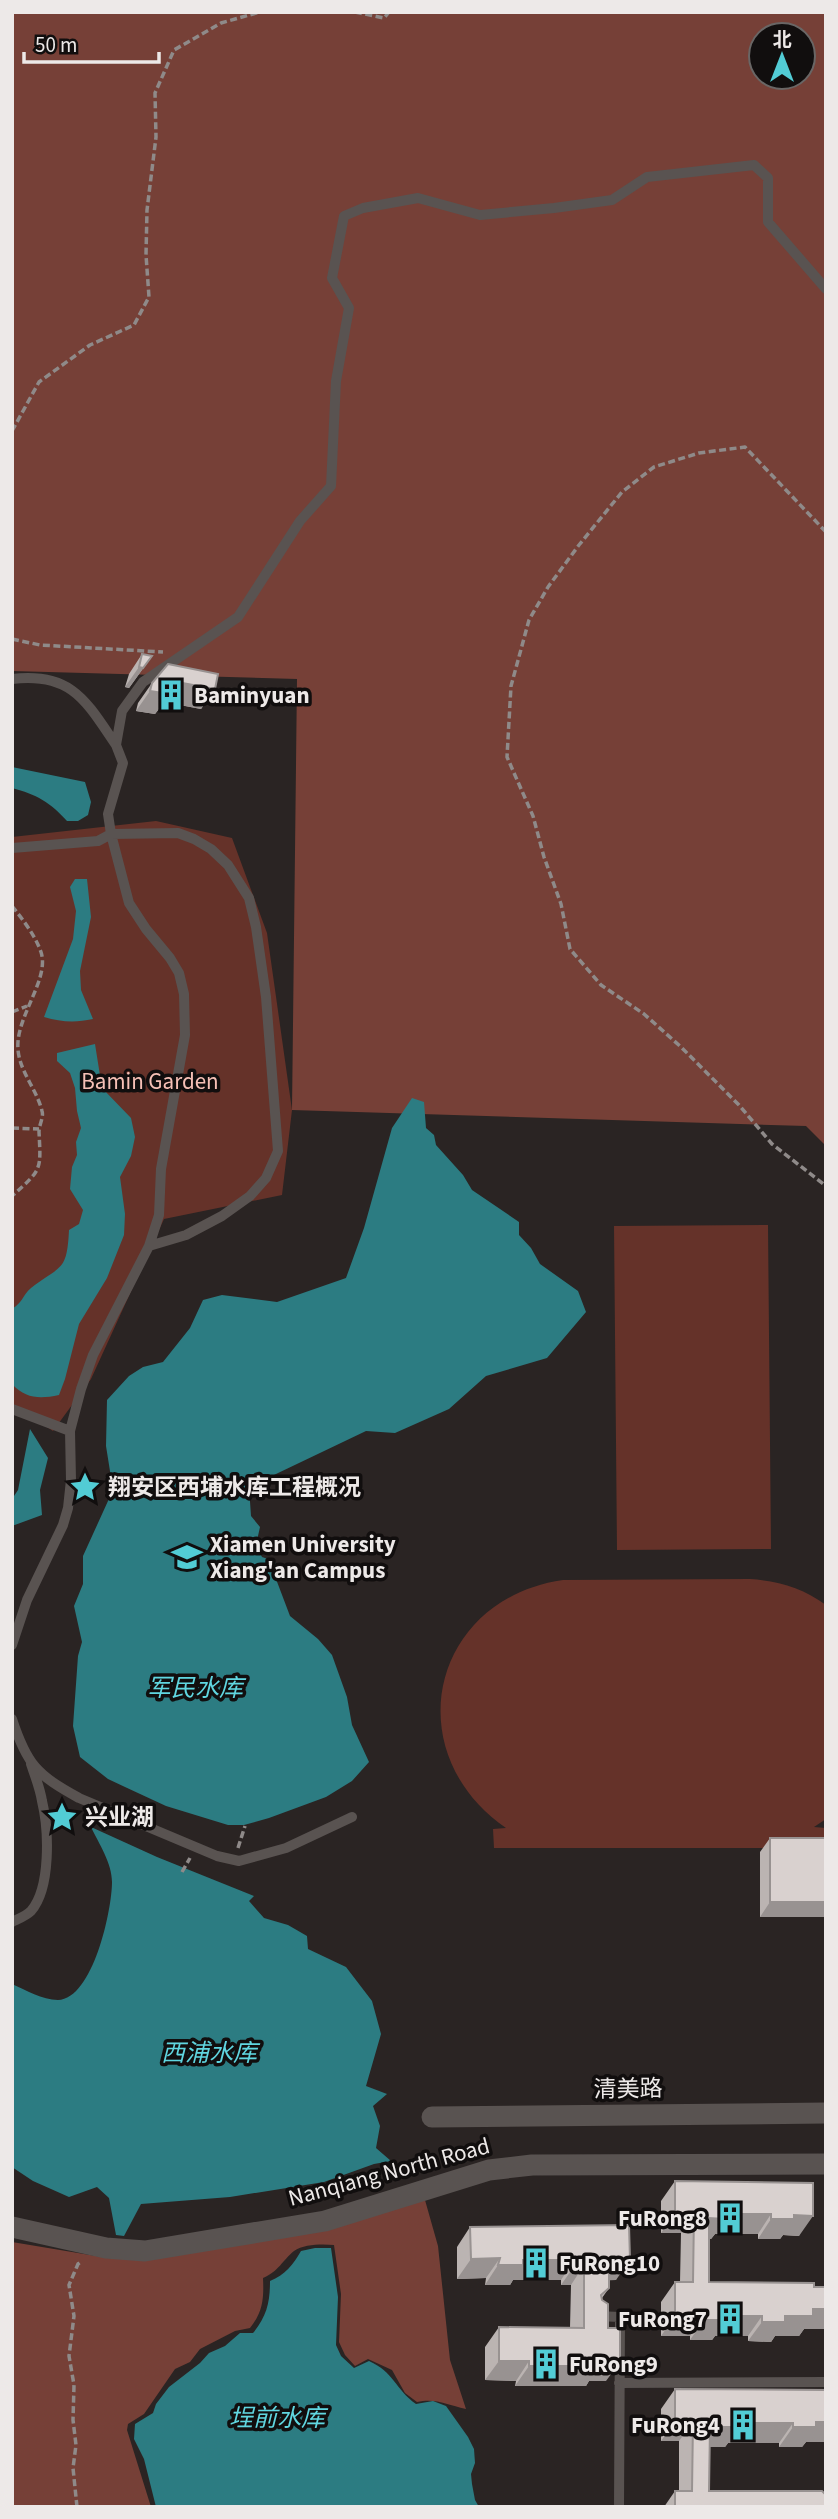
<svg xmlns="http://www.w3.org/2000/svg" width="838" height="2519" font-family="'Source Sans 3','Noto Sans SC',sans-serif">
  <rect width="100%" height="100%" fill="#2a2423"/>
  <path fill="#653229" d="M156,821L232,838L267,933L292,1110L282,1195L164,1219L91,1379L53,1431L12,1404V837Z
    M768,1225L771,1549L617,1550L614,1226Z
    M750,1579C778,1581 803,1588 826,1605V1819L814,1827L826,1828V1848H494L493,1829L506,1828C396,1752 431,1599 563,1580Z"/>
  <path fill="#764037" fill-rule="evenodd" d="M12,12H826V1146L806,1126L292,1110L297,679L12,671ZM761,35H803V77H761Z
    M423,2193L438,2246L450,2360L466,2409C447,2405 436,2398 417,2402L405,2393L392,2370L368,2359L355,2366L345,2355L339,2342L341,2294L334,2245C322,2244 304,2244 294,2251C282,2261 279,2271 263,2278C264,2298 263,2312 250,2328L235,2331L200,2349L190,2362L175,2369L144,2414L128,2424L127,2430L151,2507H12V2242L108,2258Z"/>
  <path fill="#2c7c82" d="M12,767L85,782L91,802L88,815L78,821H67C51,803 36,794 12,788Z
    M75,879H87L91,917L80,971L81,990L93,1019C75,1023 61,1022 44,1017L73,939L76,911L70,887Z
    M95,1044L102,1088L131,1118L135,1137L131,1156L120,1177L125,1214L124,1235L107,1278L79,1324L65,1379L59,1395C40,1399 26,1399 12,1384V1309C24,1301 22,1296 31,1288C61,1265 67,1272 69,1230L79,1224L83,1210L70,1189L72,1167L77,1155L76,1142L81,1128L77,1111L75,1088L70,1073L57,1061V1053Z
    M412,1098L424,1102L426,1128L434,1135L436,1145L463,1175L472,1190L519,1222V1235L531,1248L540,1264L578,1291L586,1312L547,1358L486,1376L449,1409L395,1433L366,1431L249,1487L251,1516L260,1527L256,1545L262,1557L274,1561L277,1565L276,1579L290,1616L318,1639L332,1655L347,1697L352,1725L369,1762L352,1781L326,1797L269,1818L244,1825H228L166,1806L125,1787L108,1779L80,1757L73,1726L78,1656L82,1642L74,1606L83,1584V1556L113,1490L106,1446L107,1400L129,1376L143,1367L163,1362L190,1328L203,1300L222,1295L277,1302L346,1278L364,1228L392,1128Z
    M30,1429L48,1458L40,1490L42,1515L12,1526V1499L18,1490Z
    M91,1827L157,1857L254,1896L249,1901L264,1918L288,1925L307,1936L308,1949L346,1967L372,2001L381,2034L366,2086L387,2094L373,2106L380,2126L376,2148L391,2161L374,2164L324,2182L230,2197L141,2204L124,2236L116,2235L109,2198L97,2187L69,2197L33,2181L12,2167V1984C26,1990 42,2000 58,2000C93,1999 112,1910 112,1882C112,1863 99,1844 91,1827Z
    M315,2248H331L338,2297L336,2345L341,2356L354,2368L369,2361C394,2372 395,2389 416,2404L433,2401L446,2406L468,2437L474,2449L475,2463L471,2474L472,2484L475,2500L479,2507H156L144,2459L134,2439L135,2424L153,2413L156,2404L169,2387L200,2363L209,2353L225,2346L240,2333H253C267,2316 270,2302 270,2281C285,2275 293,2265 301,2251Z"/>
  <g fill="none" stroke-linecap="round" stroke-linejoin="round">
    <path stroke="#8f8a89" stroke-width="3.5" stroke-dasharray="7 3.5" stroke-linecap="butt" d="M355,12L384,18L389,12
      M12,431L39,382L90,345L134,325L149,297L146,255L147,210L156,137L155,93L174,50L221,23L260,12
      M826,532L745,447L699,453L654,467L622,492L579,545L548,587L529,620L511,686L507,757L533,816L544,857L561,904L570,949L601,985L644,1014L681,1047L739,1105L772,1144L826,1186
      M12,639L40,645L163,652
      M12,906C23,920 35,935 41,952C50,980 15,1017 18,1050C20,1072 37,1090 42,1111C44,1117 39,1125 39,1132C41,1171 42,1169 12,1196
      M12,1012L27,1006
      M12,1128L39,1129
      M238,1848L245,1826
      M182,1872L190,1858
      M77,2507L73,2468L76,2445L73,2420L74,2385L69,2356L74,2316L69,2285L78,2264L82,2261"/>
    <path stroke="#595351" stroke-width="10" d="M12,679C72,672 86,701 116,745
      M12,848L98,841L111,834L178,833L194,839L211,849L228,865L249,898L256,927L266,997L278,1151L266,1178L250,1196L222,1216L186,1235L149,1246
      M12,1409L70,1431
      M12,1645L27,1600L63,1525L68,1508L71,1480L70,1431L81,1389L93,1355L149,1246L159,1215L161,1169L185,1035L184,994L179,973L170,958L146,929L129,903L111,834L108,814L123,763L116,745L122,711L143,682L238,617L300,521L331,486L336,381L349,308L332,278L344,216L363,208L418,198L480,215L554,208L612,200L647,177L754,165L768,178V222L826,289
      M12,1719C27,1765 37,1775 79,1798L217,1856L239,1861L286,1848L352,1817
      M12,1922C18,1919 26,1916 31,1911C51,1888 49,1830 42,1801C40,1788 35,1776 31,1764
      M596,2316L620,2317L619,2507
      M619,2383L826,2382"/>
    <path stroke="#595351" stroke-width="21" d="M432,2117L826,2113
      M12,2227L106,2248L145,2251L325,2221L489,2170L532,2165L826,2164"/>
  </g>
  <path fill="#bbb4b2" d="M142,654L152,656L129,688L125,687L129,674Z
    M152,683L215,689L201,709L164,702L155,714L136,711L138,703Z
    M770,1838L826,1917H760V1852Z
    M675,2181L813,2183L799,2236L783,2235L780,2239H758V2234H715L711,2239L709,2238V2282L804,2329L799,2336H775L771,2342L748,2341V2336H715L712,2340H690V2336H661V2302L675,2282H680L681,2233H661V2201Z
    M629,2225L616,2280H609V2288L602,2298L606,2381H589L586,2386H515L516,2381L485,2380V2347L499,2327L570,2328L571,2285H561V2280H513L510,2285H485L486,2278L457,2279V2247L470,2227Z
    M675,2389L826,2390V2442H806L802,2447H779V2443H728L725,2447H709V2491L826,2507H664L675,2491H679V2441H661V2409Z"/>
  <path fill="#989291" d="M152,656L129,688L125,687L139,667Z
    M171,681L215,689L201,709L164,702L155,714L136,711L150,691Z
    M770,1902H826V1917H760Z
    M675,2213H694L681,2233H661Z
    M725,2214H771L758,2234H715L711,2239L696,2238L709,2218Z
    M794,2215L813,2216L799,2236L783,2235L780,2239H758L771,2219Z
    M500,2258L486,2278L457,2279L471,2259Z
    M523,2260H574L561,2280H513L510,2285H485L498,2265Z
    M630,2260L616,2280L595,2281L609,2261Z
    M575,2265H584L571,2285H561Z
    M813,2309H826V2329H804L799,2336H775L771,2342L748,2341L762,2322Z
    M675,2316H704L690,2336H661Z
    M726,2316H762L748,2336H715L712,2340H690L704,2320Z
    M499,2361H529L516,2381L485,2380Z
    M600,2361L620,2362L606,2381H589L586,2386H515L529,2366Z
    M675,2422H693L679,2441H661Z
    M816,2422H826V2442H806L802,2447H779L793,2427Z
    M739,2423H793L779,2443H728L725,2447H696L710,2427Z"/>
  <path fill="#d9d1cf" stroke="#989291" stroke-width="2" d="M142,654L152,656L143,668L139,667Z
    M168,664L218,674L215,689L171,681L169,694L150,691L152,683Z
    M770,1838H826V1902H770Z
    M675,2181L813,2183V2216L794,2215V2219H771V2214H725V2219L709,2218V2282L814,2283V2287H826V2309H813V2316H785V2322H762V2316H726V2320H704V2316H675V2282H693L694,2213H675Z
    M629,2225L630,2260L609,2261V2288L601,2295L602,2300L608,2304V2328H620V2362L600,2361V2366H529V2361H499V2327L584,2328V2265H575L574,2260H523V2265H498L500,2258L471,2259L470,2227Z
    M675,2389L826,2390V2422H816V2427H793V2423H739V2427H710L709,2491H822L826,2495V2507H675V2491H692L693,2422H675Z"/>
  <defs>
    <g id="building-bare" transform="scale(2.415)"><path d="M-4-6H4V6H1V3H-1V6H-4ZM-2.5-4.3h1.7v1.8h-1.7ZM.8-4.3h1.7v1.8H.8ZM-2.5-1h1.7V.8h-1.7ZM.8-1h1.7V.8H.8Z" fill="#52ccd5" stroke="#110e0e" stroke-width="2.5" paint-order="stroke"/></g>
    <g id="sight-bare" transform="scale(2.415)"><path d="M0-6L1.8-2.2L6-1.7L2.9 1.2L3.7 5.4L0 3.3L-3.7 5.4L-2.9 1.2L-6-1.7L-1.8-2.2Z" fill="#52ccd5" stroke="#110e0e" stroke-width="2.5" paint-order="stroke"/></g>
    <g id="university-bare" transform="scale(2.415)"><path d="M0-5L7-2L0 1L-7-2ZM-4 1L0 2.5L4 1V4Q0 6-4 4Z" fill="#52ccd5" stroke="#110e0e" stroke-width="2.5" paint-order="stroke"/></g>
  </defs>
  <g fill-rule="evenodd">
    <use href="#building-bare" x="171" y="695"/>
    <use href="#sight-bare" x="85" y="1487"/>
    <use href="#university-bare" x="187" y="1557"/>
    <use href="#sight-bare" x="62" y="1817"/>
    <use href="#building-bare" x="730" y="2218"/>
    <use href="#building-bare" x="536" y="2263"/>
    <use href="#building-bare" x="730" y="2319"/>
    <use href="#building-bare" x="546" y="2364"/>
    <use href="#building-bare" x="743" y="2425"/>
  </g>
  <g text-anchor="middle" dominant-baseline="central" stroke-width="7" stroke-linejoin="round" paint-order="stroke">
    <g font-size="23" font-weight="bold" fill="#ede9e8" stroke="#110e0e" text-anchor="start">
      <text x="194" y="695">Baminyuan</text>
      <text x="108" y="1487">翔安区西埔水库工程概况</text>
      <text x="210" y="1544">Xiamen University<tspan x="210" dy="26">Xiang'an Campus</tspan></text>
      <text x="85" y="1817">兴业湖</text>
      <text x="707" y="2218" text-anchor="end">FuRong8</text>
      <text x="559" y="2263">FuRong10</text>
      <text x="707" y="2319" text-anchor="end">FuRong7</text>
      <text x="569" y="2364">FuRong9</text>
      <text x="720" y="2425" text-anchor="end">FuRong4</text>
    </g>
    <g font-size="23" fill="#f6c0b6" stroke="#110e0e">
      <text x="150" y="1081">Bamin Garden</text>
    </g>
    <g font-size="23" fill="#ede9e8" stroke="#110e0e">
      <text transform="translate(628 2089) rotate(-1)">清美路</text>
      <text transform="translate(389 2172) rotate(-15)">Nanqiang North Road</text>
    </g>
    <g font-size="24" font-style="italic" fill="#60d6e0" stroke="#110e0e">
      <text x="195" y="1688">军民水库</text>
      <text x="209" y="2053">西浦水库</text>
      <text x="277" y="2418">埕前水库</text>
    </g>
  </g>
  <rect width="838" height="2519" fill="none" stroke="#ede9e8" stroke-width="28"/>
  <g transform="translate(782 56)"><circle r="33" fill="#110e0e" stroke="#696665" stroke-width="2"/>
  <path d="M0-5L12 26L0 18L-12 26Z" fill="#52ccd5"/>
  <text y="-10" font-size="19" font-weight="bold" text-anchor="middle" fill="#ede9e8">北</text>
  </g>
  <path d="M24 52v10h135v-10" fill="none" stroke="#ede9e8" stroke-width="3.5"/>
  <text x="35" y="52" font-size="21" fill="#ede9e8" stroke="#110e0e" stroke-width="5" paint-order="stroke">50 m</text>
</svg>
